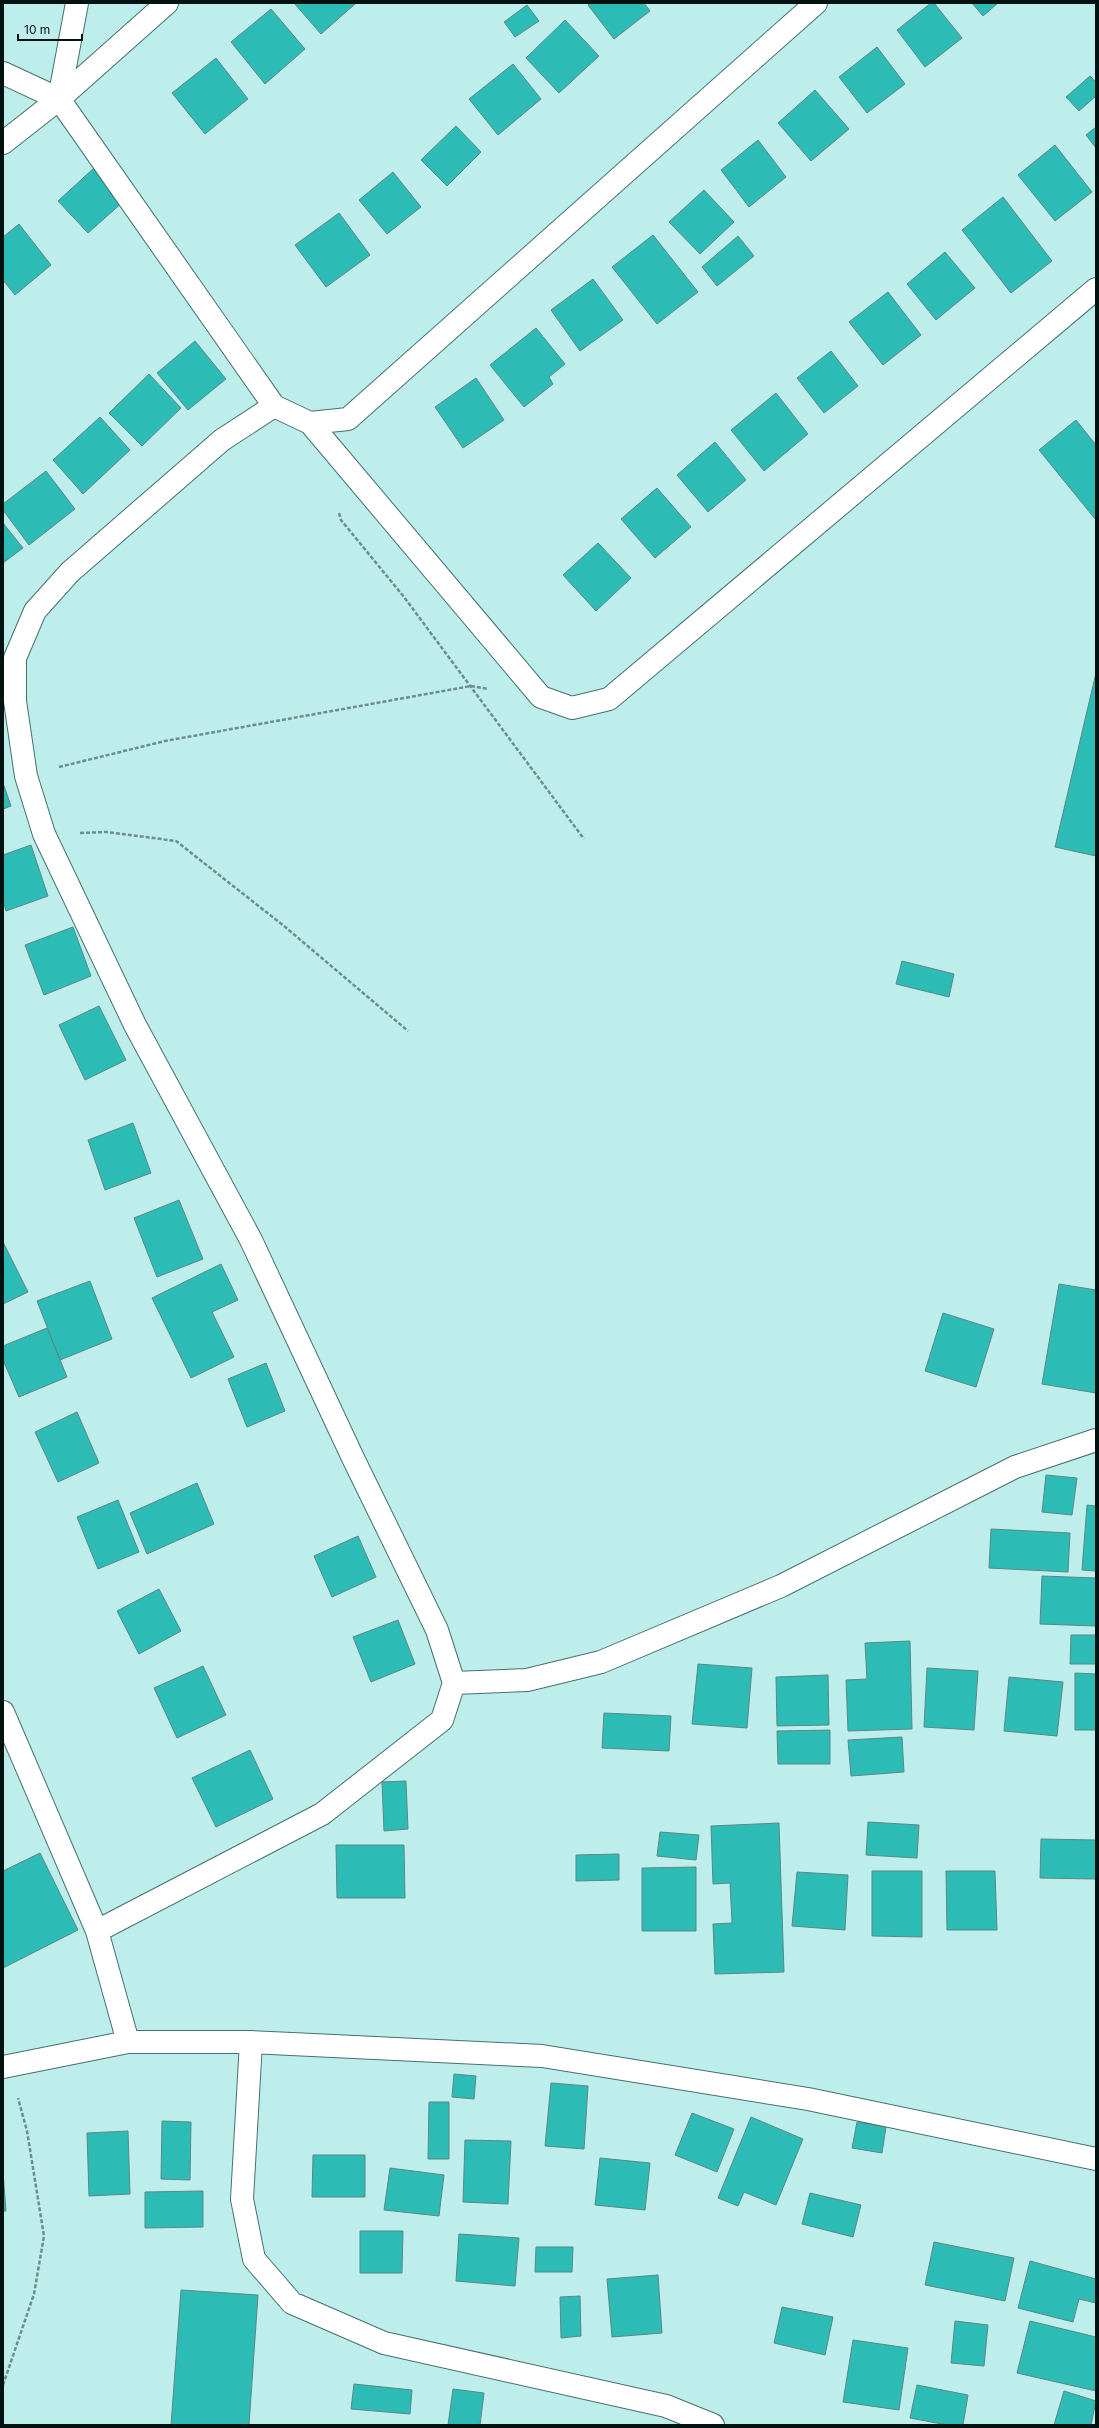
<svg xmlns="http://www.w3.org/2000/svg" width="1099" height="2428" font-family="Inter,sans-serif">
  <rect width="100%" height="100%" fill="#beeeeb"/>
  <path fill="#2dbbb6" stroke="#5b8785" d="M294,3H355V4L321,34Z
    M590,3H644L650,11L614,39L588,5Z
    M931,3H934L962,38L925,67L897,30Z
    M972,3H998L983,16Z
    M527,5L539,21L515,37L504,22Z
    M271,9L305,49L265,84L231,42Z
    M565,20L599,56L559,93L526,58Z
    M877,47L905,84L867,113L839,77Z
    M216,58L248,99L205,134L172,93Z
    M513,64L541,99L498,135L469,99Z
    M1090,76L1096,82V96L1079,111L1066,97Z
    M815,90L849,129L811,161L778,123Z
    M456,126L481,152L447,186L421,160Z
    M1096,127V148L1086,135Z
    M758,140L786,177L749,207L721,170Z
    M1055,145L1092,192L1055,221L1018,175Z
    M94,168L124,201L88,233L58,201Z
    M393,172L421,207L387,234L359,200Z
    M704,190L734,222L700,254L669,222Z
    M1003,197L1052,261L1011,293L962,230Z
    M339,213L370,255L326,287L295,245Z
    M19,224L51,265L15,295L3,280V237Z
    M653,235L698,292L657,324L612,267Z
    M738,236L754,256L717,286L702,267Z
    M945,252L975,288L936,320L907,284Z
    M593,279L623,320L580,351L551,310Z
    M888,292L921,335L883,365L849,322Z
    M536,328L565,364L549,377L553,384L524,407L490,365Z
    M195,341L226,379L188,410L157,373Z
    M831,351L858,386L824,413L797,378Z
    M149,374L181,408L142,446L109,413Z
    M476,378L504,420L463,448L435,407Z
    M776,393L808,434L764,471L731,430Z
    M100,417L130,450L83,494L53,460Z
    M1076,420L1096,445V520L1039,450Z
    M715,442L746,480L708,512L677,475Z
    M46,471L75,509L29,545L3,510V504Z
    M657,488L691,527L655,558L621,519Z
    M3,523L23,548L3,563Z
    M598,543L631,578L596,611L563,575Z
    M1096,673V856L1055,847Z
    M3,783L11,806L3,809Z
    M31,845L48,896L6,911L3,901V855Z
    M73,927L91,976L44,995L25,945Z
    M902,961L954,974L949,997L896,984Z
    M99,1006L126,1060L85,1080L59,1025Z
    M133,1123L151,1173L105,1190L88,1140Z
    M179,1200L203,1259L157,1277L134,1218Z
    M3,1242L28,1292L3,1304Z
    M221,1264L238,1300L212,1312L234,1357L191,1378L152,1298Z
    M90,1281L112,1339L60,1360L37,1301Z
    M1059,1284L1096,1290V1393L1042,1384Z
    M943,1313L994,1329L976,1387L925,1371Z
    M47,1328L67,1377L19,1397L3,1360V1346Z
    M266,1363L285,1411L247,1427L228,1379Z
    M77,1412L99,1463L58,1482L35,1432Z
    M1046,1475L1077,1478L1072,1515L1042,1512Z
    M197,1483L214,1524L147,1554L130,1513Z
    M118,1500L139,1552L98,1569L77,1517Z
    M1087,1505L1096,1506V1571L1082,1570Z
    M991,1529L1070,1533L1068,1572L989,1568Z
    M358,1536L376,1577L332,1597L314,1556Z
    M1042,1576L1096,1578V1626L1040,1624Z
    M159,1589L181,1631L139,1654L117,1611Z
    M398,1620L415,1664L371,1682L353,1637Z
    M1071,1635H1096V1664H1070Z
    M910,1641L912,1729L848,1731L846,1680L867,1679L865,1643Z
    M698,1664L752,1668L747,1728L692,1724Z
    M203,1666L226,1715L177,1738L154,1688Z
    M927,1668L978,1671L974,1730L924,1727Z
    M1075,1673L1096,1674V1730H1075Z
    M828,1675L829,1725L777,1726L776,1677Z
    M1009,1677L1063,1682L1057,1736L1004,1731Z
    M604,1713L671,1716L669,1751L602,1748Z
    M830,1730V1764H778L777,1731Z
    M902,1737L904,1772L851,1776L848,1740Z
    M250,1750L273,1799L216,1827L192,1778Z
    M406,1781L408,1829L384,1831L382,1782Z
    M868,1822L919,1825L917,1858L866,1855Z
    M779,1823L784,1972L715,1974L713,1924L732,1923L730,1883L713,1884L711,1826Z
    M660,1832L699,1835L696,1860L657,1856Z
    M1041,1839L1096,1840V1879L1040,1878Z
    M336,1845H404L405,1898H337Z
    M40,1853L78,1930L3,1968V1871Z
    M619,1854V1880L576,1881V1855Z
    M696,1867V1931H642V1868Z
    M872,1871H922V1937L872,1936Z
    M946,1871H995L997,1930H947Z
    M797,1872L848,1875L845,1930L792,1926Z
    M454,2074L476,2076L474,2099L452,2097Z
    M551,2083L588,2086L584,2149L545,2146Z
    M429,2102H449V2159H428Z
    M692,2113L734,2129L717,2172L675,2155Z
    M751,2117L803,2139L776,2205L744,2192L738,2206L718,2198Z
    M162,2121L191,2122L190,2180L161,2179Z
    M857,2122L886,2127L882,2153L852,2148Z
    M128,2131L130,2194L89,2196L87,2133Z
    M465,2140L511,2141L508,2204L463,2202Z
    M313,2155H365V2197H312Z
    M600,2158L650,2163L645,2210L595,2205Z
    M390,2168L444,2175L439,2216L384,2210Z
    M3,2172L6,2211H3Z
    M203,2191V2227L145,2228V2192Z
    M810,2193L861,2205L853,2237L802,2224Z
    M360,2231H403L402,2273H360Z
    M459,2234L519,2238L515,2286L456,2281Z
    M934,2242L1014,2258L1005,2301L925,2285Z
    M536,2247H573L572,2272H535Z
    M1030,2261L1096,2279V2303L1079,2299L1073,2322L1018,2308Z
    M658,2275L662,2333L612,2337L607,2279Z
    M181,2290L258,2295L249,2425H171Z
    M580,2296L581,2336L561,2338L560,2297Z
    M782,2307L833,2317L825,2355L774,2343Z
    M955,2321L988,2325L984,2366L951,2363Z
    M1030,2321L1096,2337V2391L1017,2373Z
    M853,2340L908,2348L899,2410L843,2402Z
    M354,2384L412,2390L410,2414L351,2409Z
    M917,2385L968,2395L963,2425H947L910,2418Z
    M453,2389L484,2393L480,2425H448Z
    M1064,2391L1096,2401L1091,2425H1054Z"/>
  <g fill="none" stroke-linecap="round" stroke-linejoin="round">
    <g stroke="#45716f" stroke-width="24">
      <path id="street" d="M3,73L59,99L274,406L310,423L348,419L816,3
        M59,99L77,3
        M3,143L59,99L167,3
        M310,423L541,697L572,708L609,699L1096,289
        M454,1683L527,1680L601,1662L781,1586L1015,1467L1096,1440
        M3,1712L97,1931L128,2042
        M97,1931L322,1814L442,1720L454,1683L437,1630L353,1458L251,1240L135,1025L44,834L26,776L15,701V658L35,611L70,572L222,440L274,406
        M251,2042L242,2199L254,2259L292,2303L384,2343L666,2406L713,2425
        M3,2067L128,2042H251L542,2056L808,2099L1096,2159"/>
    </g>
    <path stroke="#6c8e8c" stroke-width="2.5" stroke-dasharray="4 2" stroke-linecap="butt" d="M339,513L341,520L404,597L584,839
      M59,767L165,741L471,686L488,689
      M80,833L107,832L176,841L284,926L408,1031
      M3,2385L34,2294L44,2236L27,2131L18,2098"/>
    <use href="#street" stroke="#fff" stroke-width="22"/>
  </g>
  <rect width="1099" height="2428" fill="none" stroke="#021211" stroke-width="8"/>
  <path d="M18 34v6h64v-6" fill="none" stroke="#021211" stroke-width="2"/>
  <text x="24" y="34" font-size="12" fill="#021211" stroke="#beeeeb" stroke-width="3" paint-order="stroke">10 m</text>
</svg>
